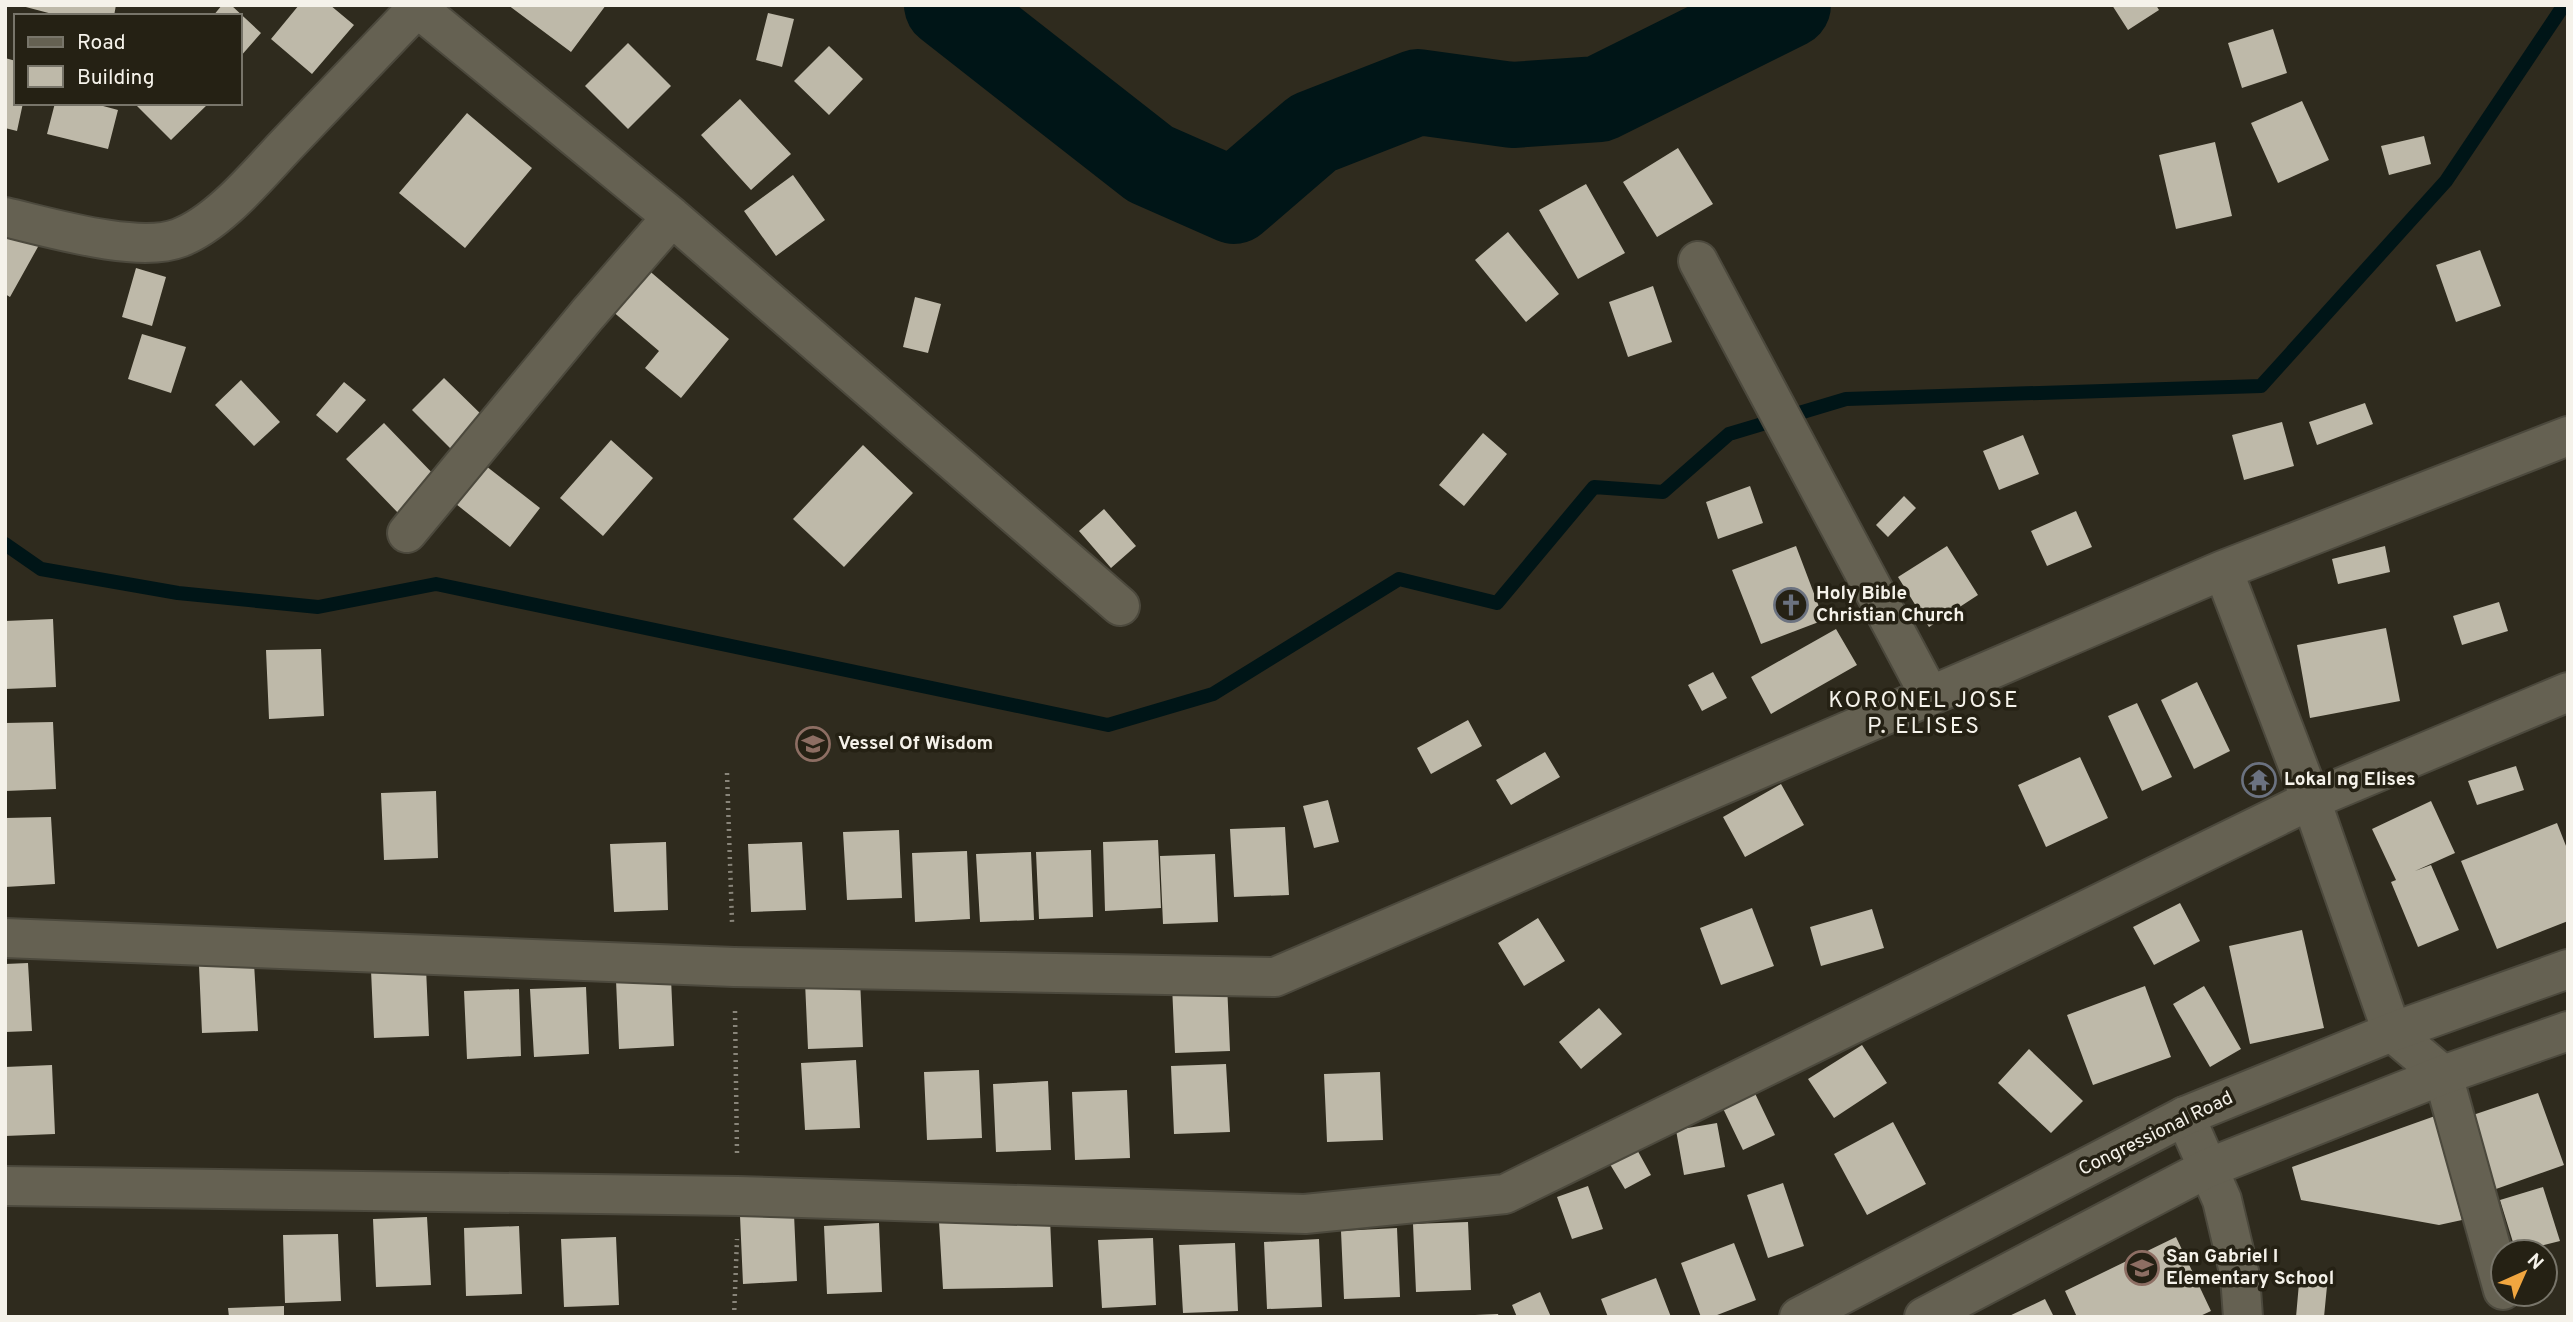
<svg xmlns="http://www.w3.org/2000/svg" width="2573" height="1322" font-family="Overpass,sans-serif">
  <rect width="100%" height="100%" fill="#2f2b1e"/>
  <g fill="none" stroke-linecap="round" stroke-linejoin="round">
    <path stroke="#001517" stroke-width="14" d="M5,544L41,569L178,593L318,607L436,584L1108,725L1213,694L1399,579L1497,603L1594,487L1663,492L1729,434L1846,399L2261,386L2446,181L2564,5"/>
    <path stroke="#001517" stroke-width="86" d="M947,5L1150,164L1234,201L1313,133L1418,92L1512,105L1599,99L1788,5"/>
  </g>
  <path fill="#beb9a9" d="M116,5L114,16H60L22,6Z
    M222,5H231L261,33L240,57V16H213Z
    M299,5H330L354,25L312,74L271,39Z
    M508,5H606L571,52Z
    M2112,5H2156L2159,10L2128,30Z
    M768,13L794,19L782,67L756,60Z
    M2273,29L2287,73L2242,88L2228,43Z
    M628,43L671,86L628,129L585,86Z
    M829,46L863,79L829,115L794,81Z
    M5,58L16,61V103H23L17,131L5,128Z
    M740,99L791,154L751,190L701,135Z
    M2302,101L2329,160L2278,183L2251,123Z
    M55,103H92L118,110L108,149L47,134Z
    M134,103H209L171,140Z
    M467,113L532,168L465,248L399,193Z
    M2424,136L2431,164L2389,175L2381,146Z
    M2215,142L2232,216L2176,229L2159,155Z
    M1678,148L1713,204L1657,237L1623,182Z
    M793,175L825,220L776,256L744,211Z
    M1586,184L1625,253L1578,279L1539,210Z
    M12,230L39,245L10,297L5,294V241Z
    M1508,232L1559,294L1526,322L1475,260Z
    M2480,250L2501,306L2456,322L2436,265Z
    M136,268L166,277L152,326L122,317Z
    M646,268L729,339L681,398L645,368L659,351L611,310Z
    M1653,286L1672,342L1628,357L1609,302Z
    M915,297L941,304L928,353L903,347Z
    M142,334L186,347L171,393L128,379Z
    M444,378L486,419L453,451L412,410Z
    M241,380L280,422L254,446L215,405Z
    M344,382L366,400L337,433L316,415Z
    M2365,403L2373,424L2317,445L2309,422Z
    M2282,422L2294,466L2244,480L2232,435Z
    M384,423L439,480L401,516L346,459Z
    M1483,433L1507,454L1464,506L1439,485Z
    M2023,435L2039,474L1999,490L1983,451Z
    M611,440L653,478L603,536L560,498Z
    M863,445L913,493L844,567L793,519Z
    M486,466L540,508L510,547L456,504Z
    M1750,486L1763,523L1718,539L1706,502Z
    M1904,496L1916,508L1888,537L1876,525Z
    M1104,509L1136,546L1111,568L1079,531Z
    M2076,511L2092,547L2047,566L2031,531Z
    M1796,546L1824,620L1761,644L1732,570Z
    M1947,546L1978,595L1929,627L1898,577Z
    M2385,546L2390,572L2338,584L2332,559Z
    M2499,602L2508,631L2462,645L2453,616Z
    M53,619L56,687L5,689V621Z
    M2386,628L2400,701L2310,718L2297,645Z
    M1836,629L1857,665L1771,714L1751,677Z
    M321,649L324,716L269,719L266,650Z
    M1713,672L1727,698L1702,711L1688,685Z
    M2197,682L2230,751L2194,769L2161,700Z
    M2137,703L2172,777L2142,791L2108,716Z
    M1468,720L1482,746L1431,774L1417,748Z
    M53,722L56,789L5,791V723Z
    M1545,752L1560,777L1511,805L1496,780Z
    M2080,757L2108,818L2046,847L2018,785Z
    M2516,766L2524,790L2477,805L2468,781Z
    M1781,784L1804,825L1745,857L1723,817Z
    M436,791L438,858L384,860L381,793Z
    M1328,800L1339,842L1314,848L1303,806Z
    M2431,801L2455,853L2415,871L2431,865L2459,930L2418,947L2391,882L2396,880L2372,829Z
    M51,817L55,884L5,887V818Z
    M2557,823L2568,851V921L2497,949L2461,861Z
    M1285,827L1289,895L1234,897L1230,829Z
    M899,830L902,898L847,900L843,832Z
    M1158,840L1161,908L1105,911L1103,842Z
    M666,842L668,910L614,912L610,844Z
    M802,842L806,910L751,912L748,844Z
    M1091,850L1093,917L1039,919L1036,852Z
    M967,851L970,919L915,922L912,853Z
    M1031,852L1034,920L980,922L976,854Z
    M1215,854L1218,922L1163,924L1160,856Z
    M2180,903L2200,941L2154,965L2133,927Z
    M1752,908L1774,966L1721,985L1700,928Z
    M1872,909L1884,948L1821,966L1810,927Z
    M1538,918L1565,961L1524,986L1498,943Z
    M2302,930L2324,1028L2250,1044L2229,946Z
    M28,963L32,1031L5,1032V964Z
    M254,963L258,1031L202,1033L199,966Z
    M426,968L429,1036L374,1038L371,970Z
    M671,978L674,1046L619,1049L616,980Z
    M860,979L863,1047L808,1049L805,982Z
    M1227,983L1230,1051L1175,1053L1172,985Z
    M2145,986L2171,1057L2093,1085L2067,1015Z
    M2204,986L2241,1049L2210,1067L2173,1004Z
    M586,987L589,1054L534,1057L530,989Z
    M519,989L521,1056L467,1059L464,991Z
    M1599,1008L1622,1034L1581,1069L1559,1042Z
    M1862,1045L1887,1083L1834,1118L1808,1079Z
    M2029,1049L2083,1101L2051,1133L1998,1083Z
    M856,1060L860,1128L805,1130L801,1063Z
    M1226,1064L1230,1132L1174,1134L1171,1066Z
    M52,1065L55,1134L5,1136V1067Z
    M979,1070L982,1138L927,1140L924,1072Z
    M1380,1072L1383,1140L1327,1142L1324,1074Z
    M1048,1081L1051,1150L996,1152L993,1084Z
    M1750,1083L1775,1135L1743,1150L1718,1098Z
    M1127,1090L1130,1158L1075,1160L1072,1092Z
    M2538,1093L2564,1165L2496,1189L2470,1116Z
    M2435,1116L2462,1220L2439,1225L2301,1200L2292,1167Z
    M1893,1122L1926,1184L1867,1215L1834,1154Z
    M1717,1123L1725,1167L1684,1175L1676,1130Z
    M1635,1146L1651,1175L1625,1189L1608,1161Z
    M1783,1183L1804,1246L1768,1258L1747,1195Z
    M1588,1186L1603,1229L1572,1239L1557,1197Z
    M2543,1187L2560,1241L2516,1252L2500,1200Z
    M794,1214L797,1281L743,1284L740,1216Z
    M427,1217L431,1285L376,1287L373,1219Z
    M1050,1219L1053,1287L943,1289L939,1222Z
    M1468,1222L1471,1290L1416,1292L1413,1224Z
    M879,1223L882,1292L827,1294L824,1226Z
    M519,1226L522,1294L466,1296L464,1228Z
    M1397,1228L1400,1297L1344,1299L1341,1231Z
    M338,1234L341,1301L285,1303L283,1235Z
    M616,1237L619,1305L564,1307L561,1239Z
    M2176,1237L2211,1311L2198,1317H2077L2065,1291Z
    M1153,1238L1156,1305L1102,1308L1098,1240Z
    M1319,1239L1322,1307L1267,1309L1264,1242Z
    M1235,1243L1238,1311L1183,1313L1179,1245Z
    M1734,1243L1756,1300L1712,1317H1701L1681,1263Z
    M1656,1278L1671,1317H1608L1601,1299Z
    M2299,1283L2327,1286L2324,1317H2296Z
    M1540,1292L1551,1317H1517L1512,1305Z
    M2045,1299L2054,1317H2007Z
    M284,1306V1317H229L228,1308Z
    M1498,1314L1499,1317H1475V1315Z"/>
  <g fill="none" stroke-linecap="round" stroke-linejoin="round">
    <g stroke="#4c493d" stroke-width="42">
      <path id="street" d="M414,5L672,217L1120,606
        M5,217C48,227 138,254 179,238C220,223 261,171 291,140C333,96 375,52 417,8
        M1698,261L1930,696
        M407,533L587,315L672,217
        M2223,570L2311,800L2392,1032L2443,1075L2503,1290
        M5,938L734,967L1275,977L2223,570L2568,436
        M2185,1116L2222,1200L2240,1276L2243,1317
        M5,1186L738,1196L1305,1214L1505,1194L2311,800L2568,692"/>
    </g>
    <g stroke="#4c493d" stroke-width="42">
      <path id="secondary" d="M1799,1317L2185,1116L2392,1032L2568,969
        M1924,1317L2208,1168L2443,1075L2568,1031"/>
    </g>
    <path stroke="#89857a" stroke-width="4.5" stroke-dasharray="2 5" stroke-linecap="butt" d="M727,773L732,922
      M735,1011L737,1153
      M734,1317L737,1239"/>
    <use href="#street" stroke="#656152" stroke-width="38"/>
    <use href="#secondary" stroke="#656152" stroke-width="38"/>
  </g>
  <defs>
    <g id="church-ring" transform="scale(1.75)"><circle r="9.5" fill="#252114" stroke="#6b7280" stroke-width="1.5"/><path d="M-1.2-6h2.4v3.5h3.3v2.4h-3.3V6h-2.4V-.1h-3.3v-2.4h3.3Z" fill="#6b7280"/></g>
    <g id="school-ring" transform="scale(1.75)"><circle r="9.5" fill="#252114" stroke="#8d6e63" stroke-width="1.5"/><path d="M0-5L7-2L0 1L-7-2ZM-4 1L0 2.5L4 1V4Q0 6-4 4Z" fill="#8d6e63"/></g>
    <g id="temple-ring" transform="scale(1.75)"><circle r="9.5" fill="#252114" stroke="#6b7280" stroke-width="1.5"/><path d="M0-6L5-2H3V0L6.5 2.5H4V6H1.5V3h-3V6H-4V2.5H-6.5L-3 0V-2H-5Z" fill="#6b7280"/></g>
  </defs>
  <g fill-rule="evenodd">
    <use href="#church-ring" x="1791" y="605"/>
    <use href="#school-ring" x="813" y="744"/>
    <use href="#temple-ring" x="2259" y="780"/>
    <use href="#school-ring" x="2142" y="1268"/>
  </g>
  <g text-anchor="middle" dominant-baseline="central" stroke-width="7" stroke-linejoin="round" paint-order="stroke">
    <g font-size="19" font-weight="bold" fill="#f5f2ea" stroke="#252114" text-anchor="start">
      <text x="1816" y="594">Holy Bible<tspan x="1816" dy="22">Christian Church</tspan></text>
      <text x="838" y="744">Vessel Of Wisdom</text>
      <text x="2284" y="780">Lokal ng Elises</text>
      <text x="2166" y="1257">San Gabriel I<tspan x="2166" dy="22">Elementary School</tspan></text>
    </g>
    <g font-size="19" fill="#f5f2ea" stroke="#252114">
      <text transform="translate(2156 1134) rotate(-26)">Congressional Road</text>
    </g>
    <g font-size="23" letter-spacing="2" fill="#f5f2ea" stroke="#252114">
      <text x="1924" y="701">KORONEL JOSE<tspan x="1924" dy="26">P. ELISES</tspan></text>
    </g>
  </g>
  <rect width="2573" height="1322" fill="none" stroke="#f5f2ea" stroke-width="14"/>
  <rect x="14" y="14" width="228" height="91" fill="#252114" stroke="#78756a" stroke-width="2"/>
  <rect x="28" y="37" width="35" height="10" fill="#656152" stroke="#78756a" stroke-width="2"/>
  <text x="77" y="49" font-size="21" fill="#f5f2ea">Road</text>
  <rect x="28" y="66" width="35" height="21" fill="#beb9a9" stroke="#78756a" stroke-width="2"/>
  <text x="77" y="84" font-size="21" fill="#f5f2ea">Building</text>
  <g transform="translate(2524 1273) rotate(45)"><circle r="33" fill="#252114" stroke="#78756a" stroke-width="2"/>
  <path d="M0-5L12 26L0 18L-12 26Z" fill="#f1a640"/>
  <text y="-10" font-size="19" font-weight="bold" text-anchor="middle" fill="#f5f2ea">N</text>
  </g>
</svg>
